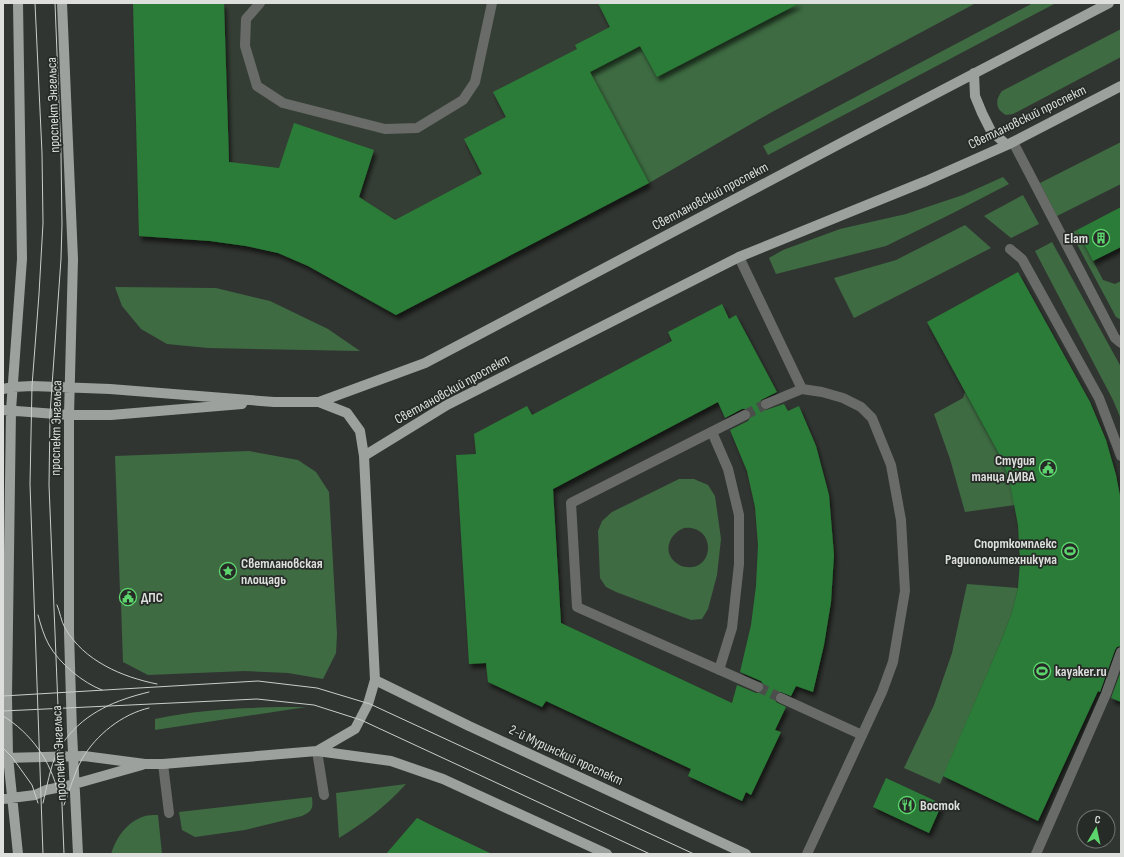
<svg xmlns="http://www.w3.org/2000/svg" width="1124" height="857" font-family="'Sofia Sans Condensed',sans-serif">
  <defs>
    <filter id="shadow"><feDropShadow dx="2.5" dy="4.5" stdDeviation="2" flood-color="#0009"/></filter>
  </defs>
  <rect width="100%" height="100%" fill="#313531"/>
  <path fill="#353e35" d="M133,3H800L657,77L591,72L649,183L396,315L308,266L278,253L246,246L210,241L139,236Z"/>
  <path fill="#3e6b42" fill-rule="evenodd" d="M800,3H976L772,112L649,183L590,72L640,46L657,77Z
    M1033,3H1056L768,155L763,146Z
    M1121,29V57L1013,114L1006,115C995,109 995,100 1002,91Z
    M1121,142V184L1057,216L1040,183Z
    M1003,177L1009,184L951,214L886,246L776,274L769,258L783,250L840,229L906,214L963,195Z
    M1023,195L1039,224L1011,238L984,216Z
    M965,225L991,248L854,318L834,278L896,260Z
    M1077,230L1103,280L1115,284L1121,281V320L1116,317L1071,233Z
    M1052,242L1121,367V419L1113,400L1035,251Z
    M115,287L216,288L270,301L328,329L360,351L208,348L167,344L141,329L122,306Z
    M965,392L998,452L1009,478L1015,505L965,512L950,459L934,414L963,398Z
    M249,451L298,460L316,472L329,492L337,634L336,653L323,679L288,673L245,671L148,675L123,662L121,604H135V590L120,591L115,456Z
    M679,479H694L708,485L715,496L721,539L717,575L708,609L702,619L691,620L616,592L606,587L600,578L598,531L602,521L612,512ZM684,528C717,525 714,571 687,567C682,567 679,565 675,562C662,551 670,533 684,528Z
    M967,584L1018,588L1012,612L1001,641L940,784L904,768L934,705L952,653Z
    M280,707H306L155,730V719C196,710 238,708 280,707Z
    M406,784C385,807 365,822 339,838L336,793Z
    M312,797C313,808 313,811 302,816L245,830L195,837L182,830L179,812Z
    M158,815L162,854H111C116,838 126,823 142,817C147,815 153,815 158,815Z"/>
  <path fill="#2b7c37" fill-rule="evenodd" filter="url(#shadow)" d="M133,3H224L229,162L279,168L294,123L374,150L359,197L395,220L482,174L464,139L506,117L493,92L577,49L575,45L610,27L598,3H800L657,77L640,46L590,72L649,183L396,315L308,266L278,253L246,246L210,241L139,236Z
    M1121,207V247L1093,261L1077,230Z
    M1018,272L1090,402L1106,440L1116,475L1121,501V646L1117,647L1115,650L1100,692L1098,691L1038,821L943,776L1001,641L1012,612L1018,588L1020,561L1018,525L1009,478L998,452L927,322Z
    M722,304L729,319L736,315L777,392L761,400L760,404V407L766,410L784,404L788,411L799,406L816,446L829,495L834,555L831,602L824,645L813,692L796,686L791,696L781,692L775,695V698L776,702L786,707L775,730L781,732L751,795L746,792L742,801L688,776L691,769L546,701L542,707L488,682L486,663L469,664L456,455L476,454L474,434L527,406L532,415L672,341L668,332ZM718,402L725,418L742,409H748L751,412V416L748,421L730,430L747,471L755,507L758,545L756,586L751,625L740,672L761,681L763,684L764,689L761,692L756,693L737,685L732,703L561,623L553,489Z
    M1121,671V702L1111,698Z
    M886,778L942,804L929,833L873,807Z
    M417,818L439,829L492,854H386Z"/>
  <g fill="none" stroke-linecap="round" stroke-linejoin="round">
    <path stroke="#4b4e4b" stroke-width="10" stroke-dasharray="10 5" stroke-linecap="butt" d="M745,415L766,404
      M758,687L781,698"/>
    <path stroke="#696b69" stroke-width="10" d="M260,3L246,19L245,46L257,86L283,103L385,129L417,128L463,100L475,82L492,3
      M1013,142L1115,338L1121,343
      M1010,249L1022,259L1099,398L1121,456
      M739,257L802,389L822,392L843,398L861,407L872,418L891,465L901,520L905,591L893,662L882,692L807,854
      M766,404L802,389
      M745,415L571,503L577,607L758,687
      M712,432L728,469L739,515V564L732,628L719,670
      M781,698L862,735
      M317,751L324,795
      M163,764L169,813
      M1036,854L1106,694L1121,652"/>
    <path stroke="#9da19d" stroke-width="10" d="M62,3L73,259L69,415V633L72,732L78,854
      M974,73L975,96L982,113L991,131L1007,145
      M3,389L13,387L32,386L110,389L274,402H319L347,413L360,431L364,456L375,680L368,704L355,729L317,751L163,764H145L84,756L3,758
      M319,402L425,363L843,142L1109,3
      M3,410L69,415H111L242,404
      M364,456L447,405L739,257L926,181L1007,145L1121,86
      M375,680L469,726L746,854
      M317,751L391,761L443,779L607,854
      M3,799L35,795L46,790L71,785L142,765
      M18,854L8,757L7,696L11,410L22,259L18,3"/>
    <path stroke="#cacdca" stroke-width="1" d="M35,3L42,153L43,223L39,294L32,386L30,484L43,854
      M55,3L61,154L62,224L61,259L50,414L49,485L64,854
      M57,605C60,612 61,621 65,628C84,661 122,677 157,684
      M38,615C41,626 44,636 49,645C59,663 83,683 102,690
      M3,696L258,681L317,688L370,704L694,854
      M3,711L257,699L314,705L361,720L650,854
      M3,716C31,733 51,761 58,793
      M3,748L12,757L32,785L38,803
      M43,803C47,786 50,769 57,752C58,748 62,744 65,740C86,712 116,700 149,692
      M64,805C70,790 74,773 82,759C96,735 122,714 149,708"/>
  </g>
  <defs>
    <g id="building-ring" transform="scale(0.9)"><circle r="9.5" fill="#272b27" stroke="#5dd56d" stroke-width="1.5"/><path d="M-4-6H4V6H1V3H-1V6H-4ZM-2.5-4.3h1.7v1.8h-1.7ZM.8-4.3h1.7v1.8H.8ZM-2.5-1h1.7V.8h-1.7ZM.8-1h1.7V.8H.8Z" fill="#5dd56d"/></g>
    <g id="civic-ring" transform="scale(0.9)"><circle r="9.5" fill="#272b27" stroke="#5dd56d" stroke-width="1.5"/><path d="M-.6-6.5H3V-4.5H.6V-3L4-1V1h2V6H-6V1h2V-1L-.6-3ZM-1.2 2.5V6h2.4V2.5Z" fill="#5dd56d"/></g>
    <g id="stadium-ring" transform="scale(0.9)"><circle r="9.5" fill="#272b27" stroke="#5dd56d" stroke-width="1.5"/><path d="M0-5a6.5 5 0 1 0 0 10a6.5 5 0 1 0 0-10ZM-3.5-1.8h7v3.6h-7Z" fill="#5dd56d"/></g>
    <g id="sight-ring" transform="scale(0.9)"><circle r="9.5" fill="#272b27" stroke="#5dd56d" stroke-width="1.5"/><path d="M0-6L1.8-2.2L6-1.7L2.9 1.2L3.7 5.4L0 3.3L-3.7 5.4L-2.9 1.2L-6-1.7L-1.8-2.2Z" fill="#5dd56d"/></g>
    <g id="restaurant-ring" transform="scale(0.9)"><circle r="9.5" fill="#272b27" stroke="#5dd56d" stroke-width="1.5"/><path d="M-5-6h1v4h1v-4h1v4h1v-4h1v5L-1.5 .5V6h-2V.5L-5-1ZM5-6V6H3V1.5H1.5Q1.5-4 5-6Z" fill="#5dd56d"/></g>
  </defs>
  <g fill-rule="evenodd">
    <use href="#building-ring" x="1101" y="238"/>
    <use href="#civic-ring" x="1048" y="468"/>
    <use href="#stadium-ring" x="1070" y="551"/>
    <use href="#sight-ring" x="228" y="571"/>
    <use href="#civic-ring" x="128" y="597"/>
    <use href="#stadium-ring" x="1042" y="671"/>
    <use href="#restaurant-ring" x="907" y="805"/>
  </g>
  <g text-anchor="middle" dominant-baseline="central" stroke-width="3.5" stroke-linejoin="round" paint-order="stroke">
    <g font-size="14" fill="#dcdfdc" stroke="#272b27">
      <text transform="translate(53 105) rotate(-92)">проспект Энгельса</text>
      <text transform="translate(1027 117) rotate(-26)">Светлановский проспект</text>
      <text transform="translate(710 196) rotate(-28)">Светлановский проспект</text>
      <text transform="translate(452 389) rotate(-29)">Светлановский проспект</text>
      <text transform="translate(56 428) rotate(-89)">проспект Энгельса</text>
      <text transform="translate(59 753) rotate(-93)">проспект Энгельса</text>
      <text transform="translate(566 755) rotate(25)">2-й Муринский проспект</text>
    </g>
    <g font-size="14" font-weight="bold" fill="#dcdfdc" stroke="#272b27" text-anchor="start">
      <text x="1088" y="238" text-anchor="end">Elam</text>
      <text x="1035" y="460" text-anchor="end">Студия<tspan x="1035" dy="16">танца ДИВА</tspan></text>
      <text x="1057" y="543" text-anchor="end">Спорткомплекс<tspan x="1057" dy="16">Радиополитехникума</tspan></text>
      <text x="241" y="563">Светлановская<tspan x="241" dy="16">площадь</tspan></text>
      <text x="141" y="597">ДПС</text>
      <text x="1055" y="671">kayaker.ru</text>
      <text x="920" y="805">Восток</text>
    </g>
  </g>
  <rect width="1124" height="857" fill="none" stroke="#dcdfdc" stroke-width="8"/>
  <g transform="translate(1096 829) rotate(9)"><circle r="19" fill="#272b27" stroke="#6f736f"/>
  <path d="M0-3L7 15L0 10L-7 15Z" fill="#5dd56d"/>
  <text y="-6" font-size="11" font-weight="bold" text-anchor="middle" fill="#dcdfdc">С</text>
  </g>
</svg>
